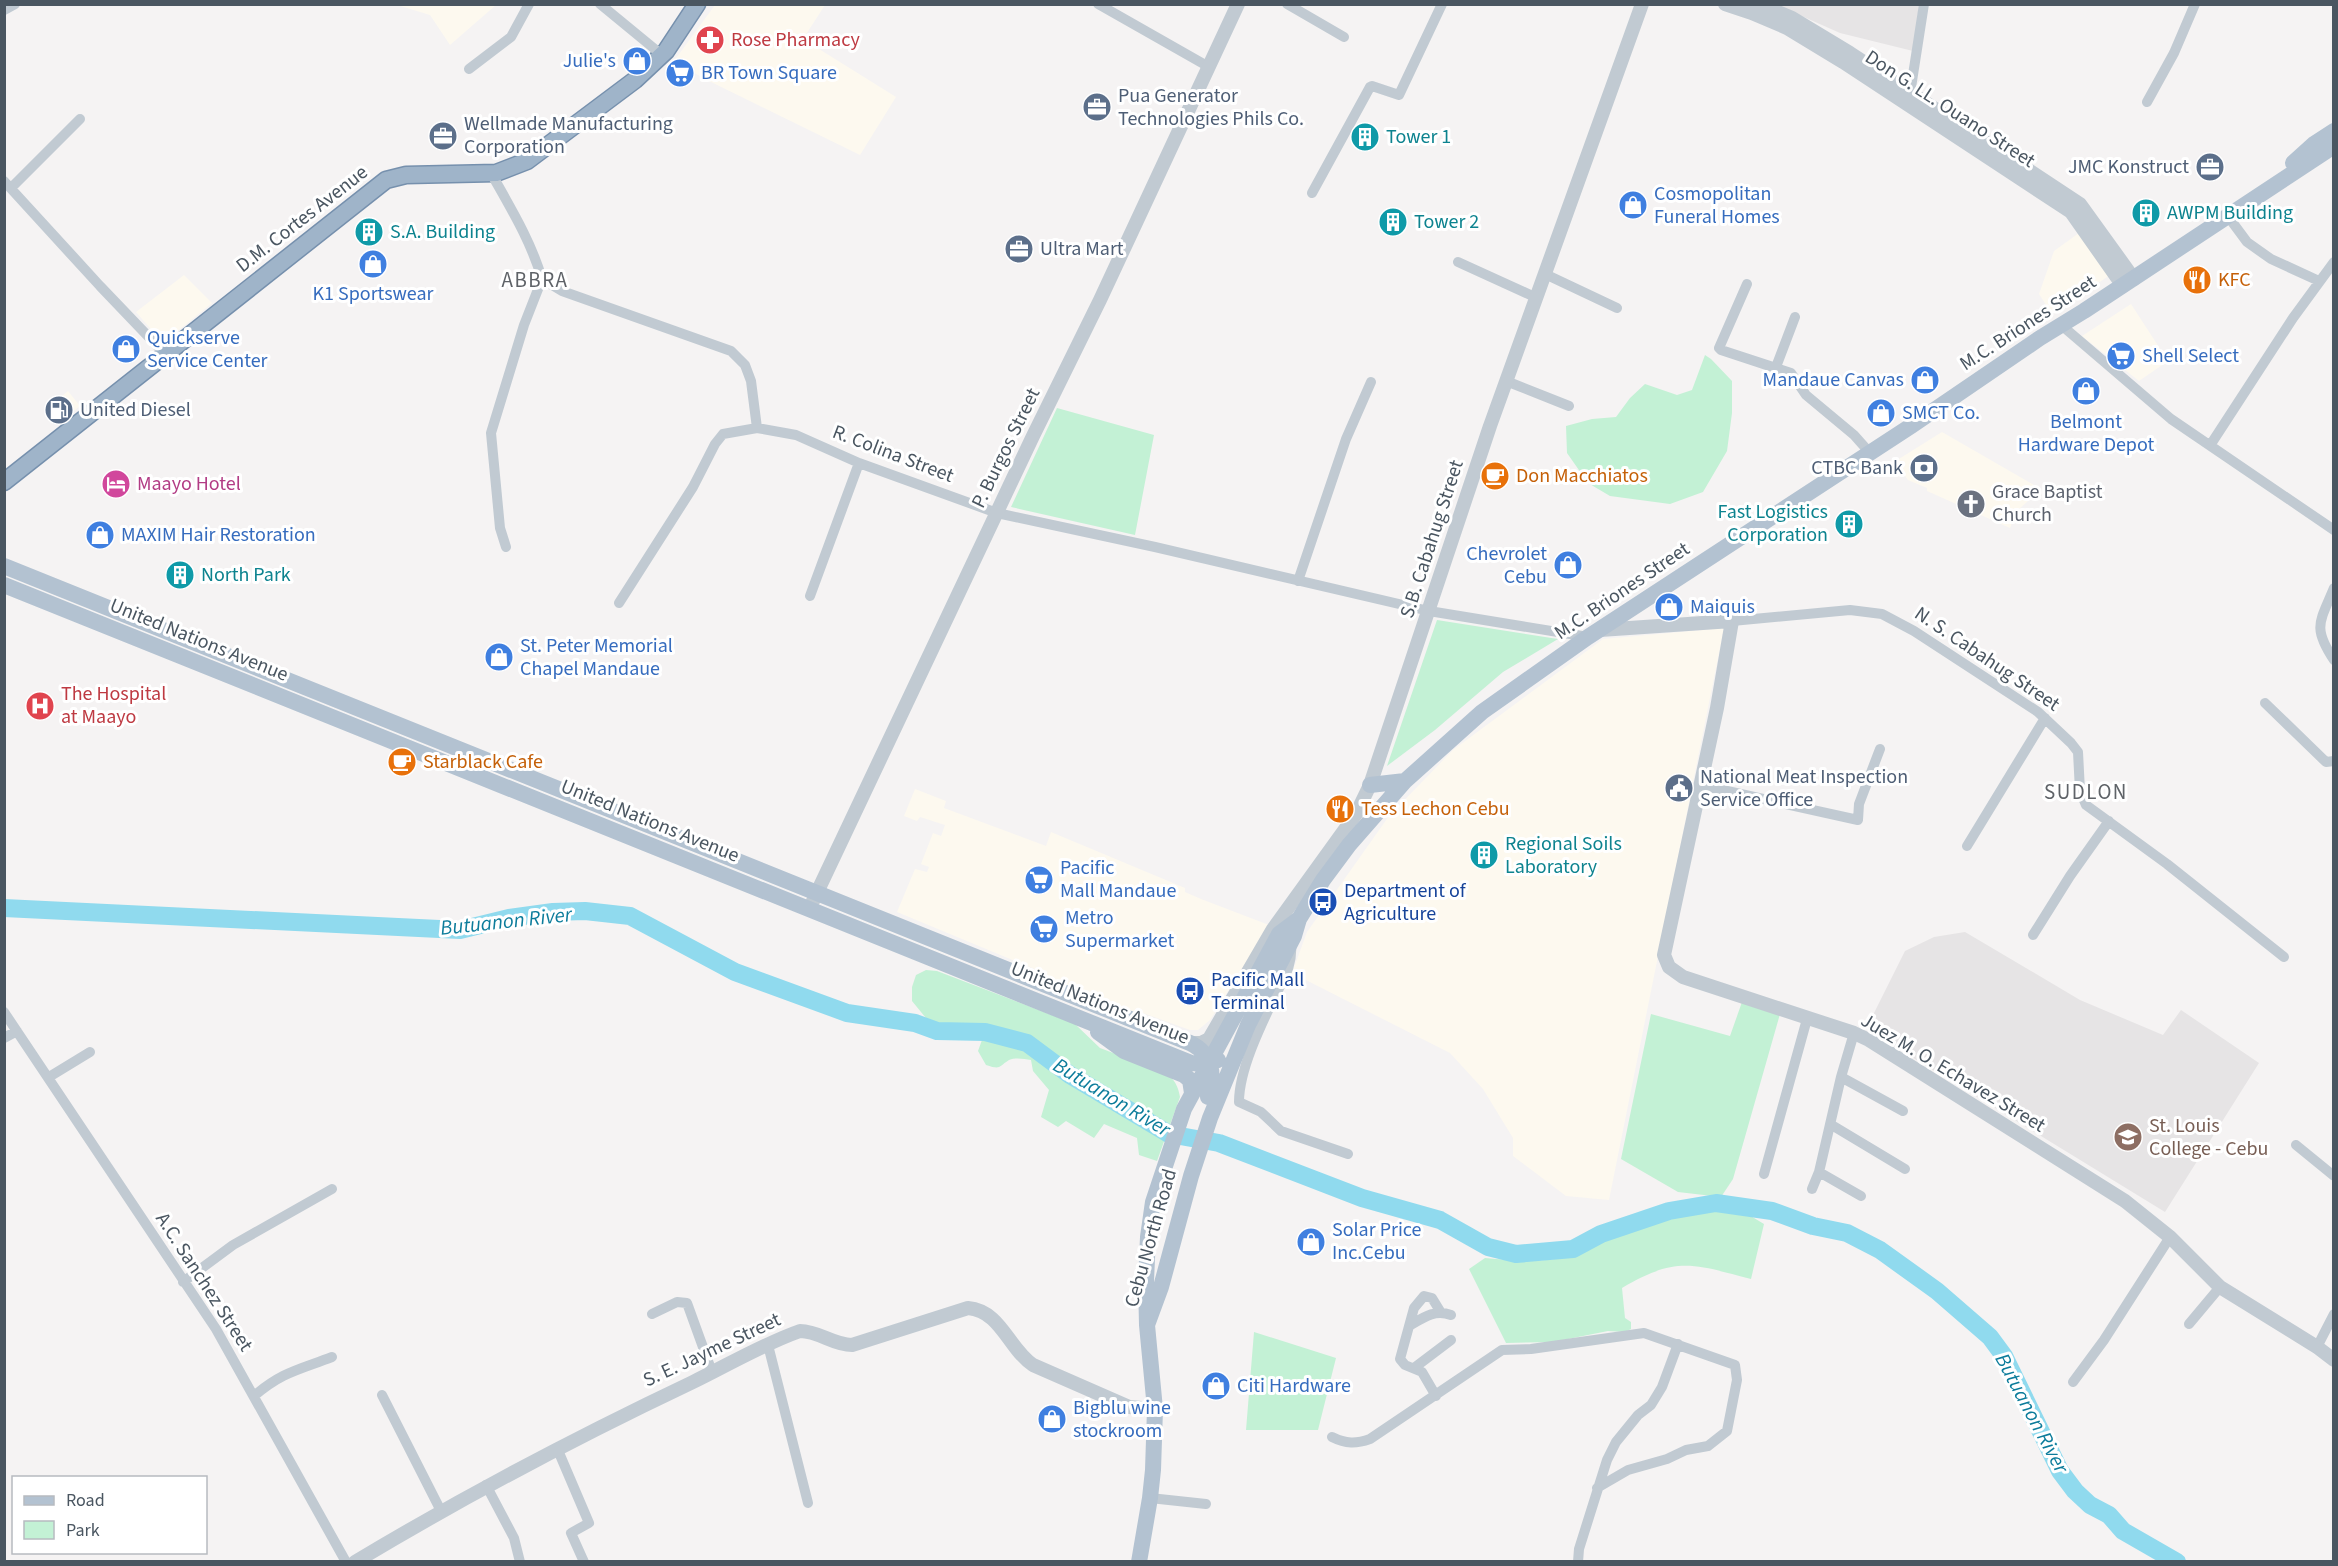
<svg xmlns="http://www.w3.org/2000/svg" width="2338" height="1566" font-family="'Source Sans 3',sans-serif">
  <rect width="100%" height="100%" fill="#f5f3f3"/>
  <path fill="#fdf9ef" d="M397,5L496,4V5L450,45L430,15Z
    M715,5H825L803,39L896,97L860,155L705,79L674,61Z
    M2079,233L2110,275L2052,314L2039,294L2054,251Z
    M184,275L212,303L163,343L136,312Z
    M2131,304L2168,361L2139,381L2082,336Z
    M68,391L80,406L61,421L49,407Z
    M1942,432L2041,489L2017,511L2010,528L1927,491V488L1908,480L1894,462Z
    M1724,628L1609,1200L1566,1196L1513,1156V1138L1483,1089L1450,1053L1292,973L1307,932L1389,816L1453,750L1603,639Z
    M915,789L946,801L944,808L1046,846L1051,832L1185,888V892L1201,899L1269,925L1210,1020L1198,1030H1190L1143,1013L1128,1011L1051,983L1037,970L897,912L915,869L927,872L929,867L921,864L933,833L941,836L945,825L920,817L917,821L904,816Z"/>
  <path fill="#e6e4e5" d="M1777,5H1919L1913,51L1840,33Z
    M1965,932L2080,1000L2163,1035L2181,1010L2259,1063L2165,1212L1866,1029L1905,951L1934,937Z"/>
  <path fill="#c3f1d5" d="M1705,355L1711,359L1732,381V413L1727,451L1703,492L1670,504L1610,496L1588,483L1567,453L1566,426L1592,419L1616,417L1630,398L1645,384L1677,395L1692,390Z
    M1057,408L1154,435L1135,535L1011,507Z
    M1437,620L1558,639L1503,672L1435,730L1387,766Z
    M926,970L937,971L1075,1024L1100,1048L1166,1073C1175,1080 1178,1086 1180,1097L1157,1161L1139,1155L1137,1138L1104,1124L1094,1138L1066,1121L1058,1127L1041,1117L1049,1090L1033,1071L1031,1060C1024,1059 1016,1057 1009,1060C998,1067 1001,1070 986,1065L978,1051L982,1040L978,1033L930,1023L912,1001V987L916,975Z
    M1742,1002L1780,1014L1733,1179L1721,1197L1678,1192L1621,1159L1651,1014L1730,1036Z
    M1715,1208L1749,1215L1764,1224L1751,1279C1693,1264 1676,1256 1622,1288L1625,1318L1631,1322V1329L1625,1332L1608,1331L1553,1342L1506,1343L1469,1269L1485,1258C1518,1261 1543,1264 1576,1254C1587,1251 1597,1242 1608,1237C1642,1223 1678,1212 1715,1208Z
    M1254,1332L1336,1358L1318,1430H1246Z"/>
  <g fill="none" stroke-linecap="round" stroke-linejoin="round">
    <path stroke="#90daee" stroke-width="18" d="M4,908L460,930L509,918L553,912L585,911L630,916L735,972L847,1013L915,1023L937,1031L985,1032L1027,1043L1070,1075L1169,1134L1219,1143L1362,1198L1440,1220L1488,1247L1516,1254L1573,1249L1601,1234L1669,1211L1716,1203L1772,1211L1813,1226L1847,1233L1880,1250L1937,1291L1990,1337L2004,1356L2060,1471L2075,1491L2090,1505L2109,1515L2123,1531L2177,1562"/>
    <g stroke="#7690ad" stroke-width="19">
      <path id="trunk" d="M4,482L386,180L406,175L496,173L527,161L635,80L666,51L697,4"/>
    </g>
    <path stroke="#c1cad2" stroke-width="10" d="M600,4L662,55
      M1098,4L1209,67
      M1287,4L1344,37
      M4,10L15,4
      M469,69L511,37L529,4
      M1910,94L1924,4
      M2147,102L2174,53L2195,4
      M491,173C510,207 531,241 542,279L562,291L731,351L745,365L751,381L757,428
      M4,181L100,286L165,354
      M11,188L80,119
      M1312,193L1370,87L1372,86L1399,95L1442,4
      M2227,215L2247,242L2271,259L2319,281
      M1458,262L1537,298
      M1545,274L1617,308
      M1747,284L1719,348L1721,350L1791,373L1806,395L1854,435L1870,453
      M2060,324L2171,419L2334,530
      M1776,367L1795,317
      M1506,381L1569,406
      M757,428L796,435L859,463L997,513L1155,547L1429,611L1588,637
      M2211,444L2293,318L2334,262
      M506,547L500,528L491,433L524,325L542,279
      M1298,581L1346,439L1371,382
      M2334,588C2320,622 2312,627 2334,660
      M810,596L859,463
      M619,603L693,487L715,444L723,434L757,428
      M1732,621L1850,610L1882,614L1914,631L2038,712L2071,743L2078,752L2080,791L2086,805L2167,864L2284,957
      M2265,703L2326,762L2334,761
      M1700,785L1858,820L1859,804L1880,749
      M1967,846L2045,718
      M2033,935L2070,876L2109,821
      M1291,944C1293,965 1284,978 1275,996C1261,1025 1239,1070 1239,1102L1261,1112L1281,1131L1348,1154
      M4,1012L216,1329L346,1562
      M4,1038L17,1031
      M49,1077L90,1052
      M1841,1077L1903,1111
      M1830,1124L1905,1169
      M2296,1145L2334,1176
      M1819,1172L1861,1196
      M1764,1174L1807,1019
      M1812,1189L1819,1172L1841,1077L1854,1033
      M183,1282L233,1245L332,1189
      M652,1314L677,1302L687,1303L712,1372
      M2189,1324L2220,1287
      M1409,1326C1424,1317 1435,1309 1451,1315
      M768,1345L808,1503
      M2317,1347L2334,1314
      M1414,1368L1451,1340
      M2073,1382L2104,1340L2170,1237
      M382,1395L441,1511
      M254,1396C282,1372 298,1370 332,1357
      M1436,1396L1422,1372L1405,1365L1400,1359L1414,1308L1424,1296L1432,1298L1440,1311
      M1332,1437C1346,1444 1356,1444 1370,1439L1502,1350L1531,1349L1644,1333L1735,1365L1737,1380L1727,1431L1708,1446L1686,1450L1667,1459L1628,1470L1597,1488
      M557,1448L589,1523L571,1533L584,1562
      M486,1485L514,1538L520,1562
      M1150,1498L1206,1504
      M1578,1562L1579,1549L1607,1460L1616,1442L1638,1415L1651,1405L1662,1387L1678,1344"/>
    <path stroke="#c1cad2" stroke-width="14" d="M1725,4L1752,13L1787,28L1843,62L2071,212L2123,286
      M1759,4L1792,18L1850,53L2080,204L2134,279
      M1600,630L1732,621L1717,708L1664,955L1669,967L1683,977L1854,1033L1869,1040L2125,1201L2170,1237L2220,1287L2317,1347L2334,1360
      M813,901L1033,436L1100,300L1238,4
      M1190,1043H1201L1209,1039L1273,929L1356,814L1370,785L1490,426L1642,4
      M355,1562C465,1496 577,1437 693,1382C728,1365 763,1344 800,1331C819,1331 833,1345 852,1345L968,1308C1001,1311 1008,1348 1033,1365L1129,1407L1155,1409"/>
    <path stroke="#b3c2d1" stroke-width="16" d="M2293,163L2314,144L2334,131
      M4,566L1190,1043C1213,1054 1215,1075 1208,1097
      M4,585L1191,1063L1204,1064L1218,1060
      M1370,785L1405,781
      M1098,1032L1124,1051L1184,1075L1190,1080L1192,1093
      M1147,1325L1161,1287L1191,1176L1210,1118L1248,1025L1294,936L1299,919L1323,880L1349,845L1405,781L1482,712L1588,637L1911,426L2040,338L2084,311L2334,146
      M1139,1562L1150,1498L1153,1470L1155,1409L1147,1325L1146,1281L1148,1237L1153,1202L1184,1109L1279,934L1299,919"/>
    <use href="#trunk" stroke="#9fb4c9" stroke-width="16"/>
  </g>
  <defs>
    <g id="pharmacy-disc" transform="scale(1.5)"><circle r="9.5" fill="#e0444e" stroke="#fff"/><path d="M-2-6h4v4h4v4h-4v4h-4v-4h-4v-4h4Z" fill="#fff"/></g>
    <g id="shop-disc" transform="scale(1.5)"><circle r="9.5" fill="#3f7fe0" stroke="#fff"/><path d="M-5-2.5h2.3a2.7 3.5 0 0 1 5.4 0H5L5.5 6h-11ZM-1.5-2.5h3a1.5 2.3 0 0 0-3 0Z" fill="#fff"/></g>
    <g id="supermarket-disc" transform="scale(1.5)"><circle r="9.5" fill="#3f7fe0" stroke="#fff"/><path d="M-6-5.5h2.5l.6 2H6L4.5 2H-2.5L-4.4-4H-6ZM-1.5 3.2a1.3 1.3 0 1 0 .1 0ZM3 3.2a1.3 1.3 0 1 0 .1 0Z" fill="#fff"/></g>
    <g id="office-disc" transform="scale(1.5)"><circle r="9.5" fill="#5c6f8a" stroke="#fff"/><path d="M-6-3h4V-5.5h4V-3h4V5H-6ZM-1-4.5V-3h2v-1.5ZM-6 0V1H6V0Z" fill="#fff"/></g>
    <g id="building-disc" transform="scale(1.5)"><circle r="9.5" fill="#0f9aa8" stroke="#fff"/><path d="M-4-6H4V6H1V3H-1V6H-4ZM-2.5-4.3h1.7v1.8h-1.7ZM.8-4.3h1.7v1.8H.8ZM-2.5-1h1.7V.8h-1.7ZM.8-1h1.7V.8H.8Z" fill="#fff"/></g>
    <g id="restaurant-disc" transform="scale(1.5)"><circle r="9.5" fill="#e8710a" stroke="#fff"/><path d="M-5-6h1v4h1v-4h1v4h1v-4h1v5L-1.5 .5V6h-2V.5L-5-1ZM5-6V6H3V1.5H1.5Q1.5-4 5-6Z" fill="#fff"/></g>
    <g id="fuel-disc" transform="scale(1.5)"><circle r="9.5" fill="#5c6f8a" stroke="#fff"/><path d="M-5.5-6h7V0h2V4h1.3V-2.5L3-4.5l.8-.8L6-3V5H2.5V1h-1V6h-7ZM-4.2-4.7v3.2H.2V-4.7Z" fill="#fff"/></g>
    <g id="bank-disc" transform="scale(1.5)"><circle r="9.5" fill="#5c6f8a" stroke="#fff"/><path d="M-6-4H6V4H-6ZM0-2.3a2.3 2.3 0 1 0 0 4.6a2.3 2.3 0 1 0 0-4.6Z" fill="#fff"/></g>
    <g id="cafe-disc" transform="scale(1.5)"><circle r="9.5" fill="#e8710a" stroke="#fff"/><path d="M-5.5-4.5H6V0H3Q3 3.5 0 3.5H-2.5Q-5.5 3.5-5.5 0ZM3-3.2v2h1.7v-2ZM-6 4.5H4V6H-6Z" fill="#fff"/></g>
    <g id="hotel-disc" transform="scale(1.5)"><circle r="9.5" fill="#d1479c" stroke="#fff"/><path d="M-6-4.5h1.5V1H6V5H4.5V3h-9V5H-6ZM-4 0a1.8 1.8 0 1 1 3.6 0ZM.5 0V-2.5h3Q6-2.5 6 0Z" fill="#fff"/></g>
    <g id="church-disc" transform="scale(1.5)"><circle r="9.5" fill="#6b7280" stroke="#fff"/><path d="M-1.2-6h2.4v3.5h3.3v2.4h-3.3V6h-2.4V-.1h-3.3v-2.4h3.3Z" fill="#fff"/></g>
    <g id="hospital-disc" transform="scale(1.5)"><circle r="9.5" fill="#e0444e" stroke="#fff"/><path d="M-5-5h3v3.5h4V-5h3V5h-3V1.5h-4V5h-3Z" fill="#fff"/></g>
    <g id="civic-disc" transform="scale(1.5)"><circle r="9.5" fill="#5c6f8a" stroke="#fff"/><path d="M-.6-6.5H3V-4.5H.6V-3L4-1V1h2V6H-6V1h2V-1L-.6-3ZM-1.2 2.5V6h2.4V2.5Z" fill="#fff"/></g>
    <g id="bus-disc" transform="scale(1.5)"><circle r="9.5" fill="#1a4fb4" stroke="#fff"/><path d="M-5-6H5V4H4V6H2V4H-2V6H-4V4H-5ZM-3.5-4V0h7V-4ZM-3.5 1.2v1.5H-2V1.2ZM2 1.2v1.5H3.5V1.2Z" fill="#fff"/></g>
    <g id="university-disc" transform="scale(1.5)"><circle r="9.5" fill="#8d6e63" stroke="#fff"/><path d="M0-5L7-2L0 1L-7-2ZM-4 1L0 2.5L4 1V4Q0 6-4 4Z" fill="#fff"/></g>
  </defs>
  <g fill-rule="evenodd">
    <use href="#pharmacy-disc" x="710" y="40"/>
    <use href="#shop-disc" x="637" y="61"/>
    <use href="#supermarket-disc" x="680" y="73"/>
    <use href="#office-disc" x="1097" y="107"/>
    <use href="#office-disc" x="443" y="136"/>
    <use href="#building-disc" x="1365" y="137"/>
    <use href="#office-disc" x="2210" y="167"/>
    <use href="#shop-disc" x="1633" y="205"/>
    <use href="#building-disc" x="2146" y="213"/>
    <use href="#building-disc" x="1393" y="222"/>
    <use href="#building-disc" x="369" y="232"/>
    <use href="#office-disc" x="1019" y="249"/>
    <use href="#shop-disc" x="373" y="264"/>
    <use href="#restaurant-disc" x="2197" y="280"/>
    <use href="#shop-disc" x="126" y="349"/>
    <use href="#supermarket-disc" x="2121" y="356"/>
    <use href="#shop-disc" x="1925" y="380"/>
    <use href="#shop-disc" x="2086" y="391"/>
    <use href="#fuel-disc" x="59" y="410"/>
    <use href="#shop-disc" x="1881" y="413"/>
    <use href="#bank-disc" x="1924" y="468"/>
    <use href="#cafe-disc" x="1495" y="476"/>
    <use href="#hotel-disc" x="116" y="484"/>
    <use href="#church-disc" x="1971" y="504"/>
    <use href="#building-disc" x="1849" y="524"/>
    <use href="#shop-disc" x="100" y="535"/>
    <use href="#shop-disc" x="1568" y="565"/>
    <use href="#building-disc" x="180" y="575"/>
    <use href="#shop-disc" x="1669" y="607"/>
    <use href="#shop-disc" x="499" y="657"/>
    <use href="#hospital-disc" x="40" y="706"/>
    <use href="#cafe-disc" x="402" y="762"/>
    <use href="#civic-disc" x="1679" y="788"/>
    <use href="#restaurant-disc" x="1340" y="809"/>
    <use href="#building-disc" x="1484" y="855"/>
    <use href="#supermarket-disc" x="1039" y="880"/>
    <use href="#bus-disc" x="1323" y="902"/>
    <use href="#supermarket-disc" x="1044" y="929"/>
    <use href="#bus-disc" x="1190" y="991"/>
    <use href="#university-disc" x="2128" y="1137"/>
    <use href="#shop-disc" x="1311" y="1242"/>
    <use href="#shop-disc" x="1216" y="1386"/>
    <use href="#shop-disc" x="1052" y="1419"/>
  </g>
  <g text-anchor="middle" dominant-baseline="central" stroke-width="6" stroke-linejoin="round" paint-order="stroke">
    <g font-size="20" fill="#be3a42" stroke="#fff" text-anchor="start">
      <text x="731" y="40">Rose Pharmacy</text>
      <text x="61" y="694">The Hospital<tspan x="61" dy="23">at Maayo</tspan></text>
    </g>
    <g font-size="20" fill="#366cbe" stroke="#fff" text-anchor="start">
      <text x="616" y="61" text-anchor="end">Julie's</text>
      <text x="701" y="73">BR Town Square</text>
      <text x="1654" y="194">Cosmopolitan<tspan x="1654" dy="23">Funeral Homes</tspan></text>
      <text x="373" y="294" text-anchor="middle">K1 Sportswear</text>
      <text x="147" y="338">Quickserve<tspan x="147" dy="23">Service Center</tspan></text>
      <text x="2142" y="356">Shell Select</text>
      <text x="1904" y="380" text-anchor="end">Mandaue Canvas</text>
      <text x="1902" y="413">SMCT Co.</text>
      <text x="2086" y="422" text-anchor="middle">Belmont<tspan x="2086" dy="23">Hardware Depot</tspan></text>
      <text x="121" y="535">MAXIM Hair Restoration</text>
      <text x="1547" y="554" text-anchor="end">Chevrolet<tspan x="1547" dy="23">Cebu</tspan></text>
      <text x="1690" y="607">Maiquis</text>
      <text x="520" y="646">St. Peter Memorial<tspan x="520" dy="23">Chapel Mandaue</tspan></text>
      <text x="1060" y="868">Pacific<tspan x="1060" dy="23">Mall Mandaue</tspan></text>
      <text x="1065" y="918">Metro<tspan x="1065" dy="23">Supermarket</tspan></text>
      <text x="1332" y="1230">Solar Price<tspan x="1332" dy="23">Inc.Cebu</tspan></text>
      <text x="1237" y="1386">Citi Hardware</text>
      <text x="1073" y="1408">Bigblu wine<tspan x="1073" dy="23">stockroom</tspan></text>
    </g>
    <g font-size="20" fill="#4e5e75" stroke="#fff" text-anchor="start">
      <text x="1118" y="96">Pua Generator<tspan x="1118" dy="23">Technologies Phils Co.</tspan></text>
      <text x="464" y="124">Wellmade Manufacturing<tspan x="464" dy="23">Corporation</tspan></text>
      <text x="2189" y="167" text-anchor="end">JMC Konstruct</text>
      <text x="1040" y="249">Ultra Mart</text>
      <text x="80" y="410">United Diesel</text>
      <text x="1903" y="468" text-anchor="end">CTBC Bank</text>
      <text x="1700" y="777">National Meat Inspection<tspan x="1700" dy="23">Service Office</tspan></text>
    </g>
    <g font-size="20" fill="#4a5661" stroke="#fff">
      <text transform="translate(1950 109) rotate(33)">Don G. LL. Ouano Street</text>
      <text transform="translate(302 219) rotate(-38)">D.M. Cortes Avenue</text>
      <text transform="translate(2028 323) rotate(-33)">M.C. Briones Street</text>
      <text transform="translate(1006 448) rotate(-64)">P. Burgos Street</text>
      <text transform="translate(893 454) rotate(21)">R. Colina Street</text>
      <text transform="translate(1432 539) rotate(-72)">S.B. Cabahug Street</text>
      <text transform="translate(1622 591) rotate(-34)">M.C. Briones Street</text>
      <text transform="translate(199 640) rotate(22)">United Nations Avenue</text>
      <text transform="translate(1987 659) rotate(34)">N. S. Cabahug Street</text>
      <text transform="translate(650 821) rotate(22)">United Nations Avenue</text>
      <text transform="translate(1100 1003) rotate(22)">United Nations Avenue</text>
      <text transform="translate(1953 1073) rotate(31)">Juez M. O. Echavez Street</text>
      <text transform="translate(1151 1238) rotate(-74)">Cebu North Road</text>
      <text transform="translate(204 1282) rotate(57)">A.C. Sanchez Street</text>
      <text transform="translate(712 1350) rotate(-25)">S. E. Jayme Street</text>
    </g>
    <g font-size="20" fill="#0d838f" stroke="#fff" text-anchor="start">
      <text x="1386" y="137">Tower 1</text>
      <text x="2167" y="213">AWPM Building</text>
      <text x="1414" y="222">Tower 2</text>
      <text x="390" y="232">S.A. Building</text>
      <text x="1828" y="512" text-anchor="end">Fast Logistics<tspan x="1828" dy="23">Corporation</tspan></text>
      <text x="201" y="575">North Park</text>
      <text x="1505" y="844">Regional Soils<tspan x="1505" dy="23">Laboratory</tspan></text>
    </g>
    <g font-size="20" fill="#c56008" stroke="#fff" text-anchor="start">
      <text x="2218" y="280">KFC</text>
      <text x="1516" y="476">Don Macchiatos</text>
      <text x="423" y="762">Starblack Cafe</text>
      <text x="1361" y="809">Tess Lechon Cebu</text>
    </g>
    <g font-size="20" fill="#b23c85" stroke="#fff" text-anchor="start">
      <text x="137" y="484">Maayo Hotel</text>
    </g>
    <g font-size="20" fill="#5b616d" stroke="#fff" text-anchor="start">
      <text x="1992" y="492">Grace Baptist<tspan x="1992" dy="23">Church</tspan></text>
    </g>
    <g font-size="20" fill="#164399" stroke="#fff" text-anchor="start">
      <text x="1344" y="891">Department of<tspan x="1344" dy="23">Agriculture</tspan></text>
      <text x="1211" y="980">Pacific Mall<tspan x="1211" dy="23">Terminal</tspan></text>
    </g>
    <g font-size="20" fill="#785e54" stroke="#fff" text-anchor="start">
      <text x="2149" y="1126">St. Louis<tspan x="2149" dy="23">College - Cebu</tspan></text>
    </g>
    <g font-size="21" letter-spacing="1.5" fill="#5f6368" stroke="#fff">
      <text x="535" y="280">ABBRA</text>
      <text x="2086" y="792">SUDLON</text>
    </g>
    <g font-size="21" font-style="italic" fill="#0c7c9b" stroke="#fff">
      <text transform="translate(506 921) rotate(-6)">Butuanon River</text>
      <text transform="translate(1112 1097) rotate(31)">Butuanon River</text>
      <text transform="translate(2032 1413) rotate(62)">Butuanon River</text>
    </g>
  </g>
  <rect width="2338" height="1566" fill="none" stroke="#4a5661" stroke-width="12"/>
  <rect x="12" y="1476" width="195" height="78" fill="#ffffff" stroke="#b7bbc0" stroke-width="1.5"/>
  <rect x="24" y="1496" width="30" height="9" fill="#b3c2d1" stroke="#b7bbc0" stroke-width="1.5"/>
  <text x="66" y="1506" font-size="18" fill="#4a5661">Road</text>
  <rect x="24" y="1521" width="30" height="18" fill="#c3f1d5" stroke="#b7bbc0" stroke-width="1.5"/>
  <text x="66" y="1536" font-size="18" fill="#4a5661">Park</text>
</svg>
